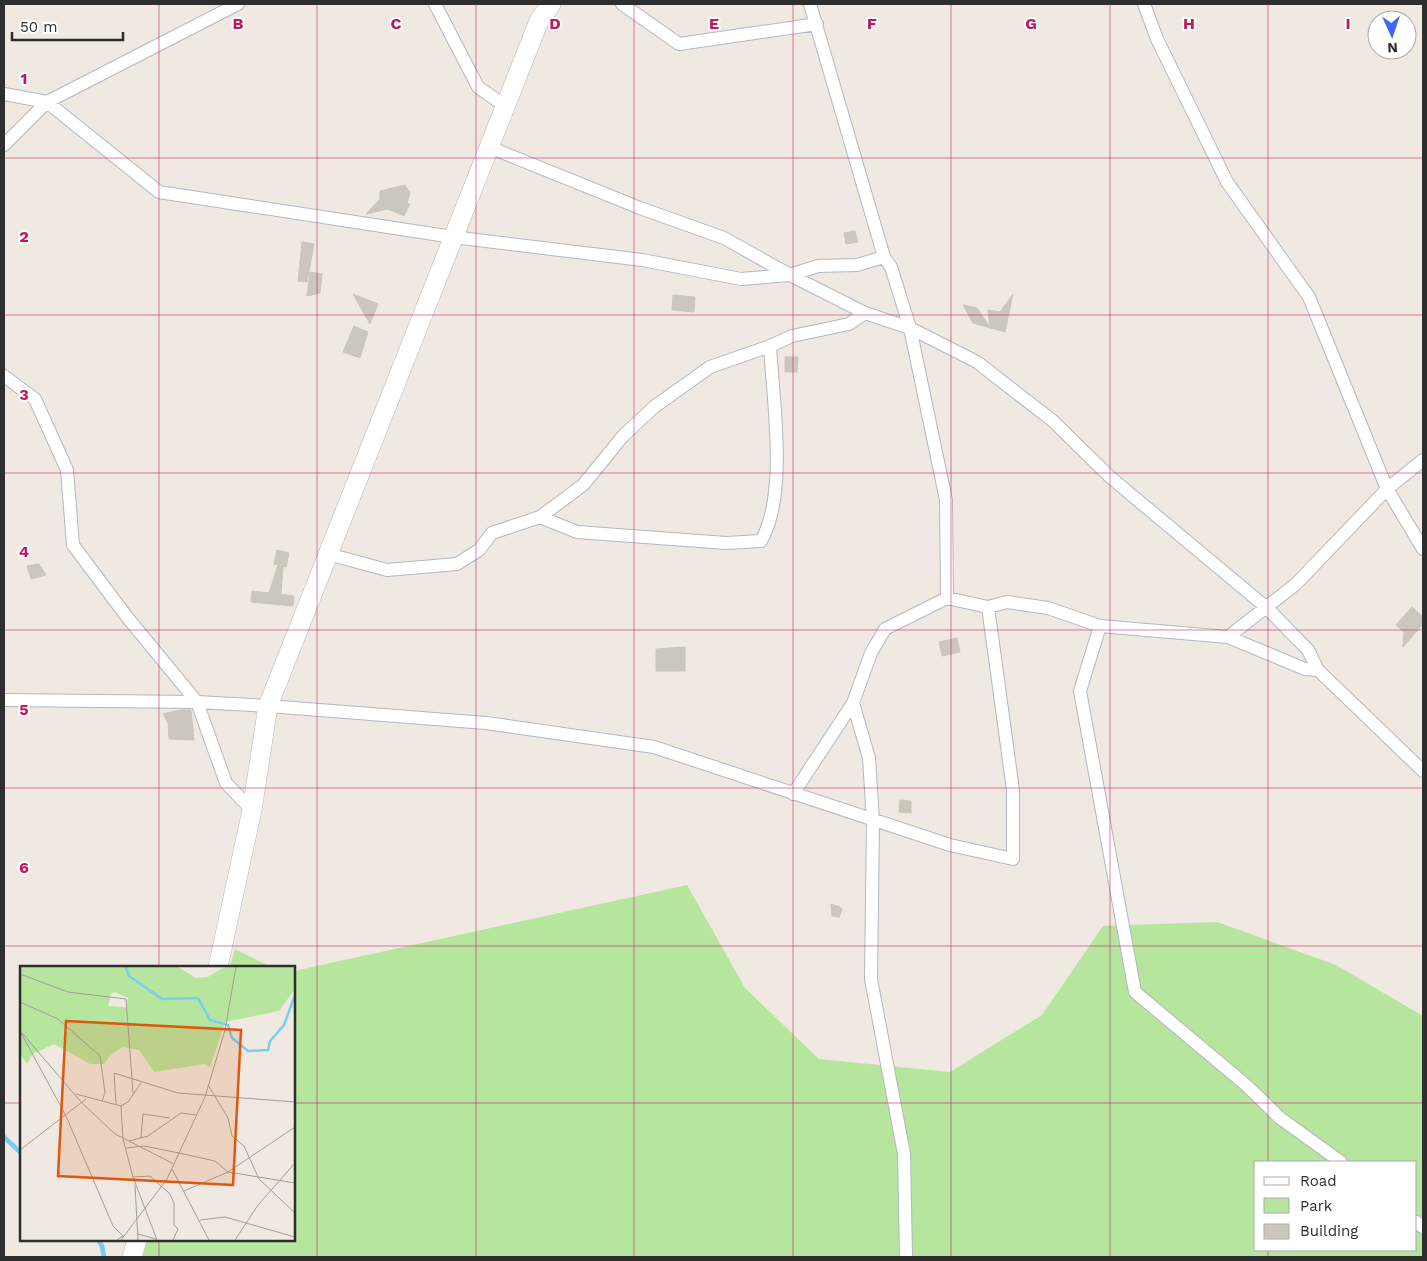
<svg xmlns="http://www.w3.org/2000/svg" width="1427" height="1261" font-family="'Work Sans',sans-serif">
  <rect width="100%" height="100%" fill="#efe9e1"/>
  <path fill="#b6e59e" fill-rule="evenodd" d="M687,885L745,988L819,1059L950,1072L1042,1015L1103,926L1217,922L1336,965L1423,1016V1257H141L147,1240H294V971ZM1256,1162H1416V1250H1256Z
    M235,949L271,967H230Z"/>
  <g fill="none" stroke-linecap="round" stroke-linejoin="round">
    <path stroke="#75cff0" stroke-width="4.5" d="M4,1137L21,1153
      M98,1240L102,1246L104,1257"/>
  </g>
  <path fill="#cbc7bf" stroke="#cbc5ba" d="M405,185L410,193L407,203L410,204L404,216L388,209L366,214L380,199V191Z
    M855,231L858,242L846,244L844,233Z
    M302,242L314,244L307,282L298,281Z
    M310,272L322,274L320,293L307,296Z
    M353,294L378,304L370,324Z
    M1013,294L1005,332L973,323L963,305L977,308L990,327L988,310L1000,312Z
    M673,295L695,297L694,312L672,310Z
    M354,326L368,332L360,358L343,352Z
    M785,357H798L797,372H785Z
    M277,550L289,553L286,567L283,566L281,594L294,596L293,606L251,602L252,591L269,593L278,565L274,564Z
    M39,564L46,575L31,579L27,566Z
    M1412,607L1423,617V624L1403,647L1404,632L1396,625Z
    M957,638L960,652L942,656L939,642Z
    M685,647V671H656V649Z
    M180,710H191L194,740L169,739L168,723L163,714Z
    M900,800L911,801V813L899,812Z
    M831,904L840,907L842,910L839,917L832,916Z"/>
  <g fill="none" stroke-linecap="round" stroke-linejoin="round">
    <g stroke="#b4b7c1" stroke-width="14">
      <path id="minor" d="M435,4L478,87L505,106
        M622,4L679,44L817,24
        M810,4L884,257L891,267L910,328L946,500L947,598
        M1144,4L1157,39L1227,182L1309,297L1387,489L1423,549
        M4,94L47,102L159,192L453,237L642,260L741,279L790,275L818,266L857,265L884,257
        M4,145L47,102L238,4
        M489,147L640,208L724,238L790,275L865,313L910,328L977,362L1053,421L1110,477L1267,608L1308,650L1318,670L1423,771
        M4,376L35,399L67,470L73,545L127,617L197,702L226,783L252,810
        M540,517L577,532L726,543L761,541C788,494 773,401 770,346
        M328,554L387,570L457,564L479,550L492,533L540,517L583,485L623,436L654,407L710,367L770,346L792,336L849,324L865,313
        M1100,626L1080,691L1135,992L1246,1085L1280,1118L1341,1162
        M1228,637L1296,584L1387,489L1423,460
        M4,700L197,702L268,706L486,723L654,747L950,845L1013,859V790L988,607
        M853,703L869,758L873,821L871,979L904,1154L906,1257
        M793,794L853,703L871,653L885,629L947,598L988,607L1007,602L1048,608L1100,626L1228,637L1305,669L1318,670
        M1416,1222L1423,1227"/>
    </g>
    <g stroke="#b4b7c1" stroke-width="20">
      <path id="secondary" d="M218,967L252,810L268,706L539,21L551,4
        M132,1257L137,1240"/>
    </g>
    <use href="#minor" stroke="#fff" stroke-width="12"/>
    <use href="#secondary" stroke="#fff" stroke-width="19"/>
  </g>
  <path fill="none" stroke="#c2185b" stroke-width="1" stroke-opacity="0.55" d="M159,4V967M317,4V1257M476,4V1257M634,4V1257M793,4V1257M951,4V1257M1110,4V1257M1268,4V1162M4,158H1423M4,315H1423M4,473H1423M4,630H1423M4,788H1423M4,946H1423M4,1103H21M294,1103H1423M159,1240V1257M1268,1250V1257"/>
  <g transform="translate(20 966)">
    <rect width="275" height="275" fill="#efe9e1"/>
    <path d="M0,1H158L176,12L188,11L204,1H275V23L259,45L205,56L190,101L185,98L134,106L119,84L103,81L92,88L84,98H70L34,78L13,88L7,98L0,88ZM95,26L108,32L106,41L88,40L91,28Z" fill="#b6e59e" fill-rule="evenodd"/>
    <path fill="none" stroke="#75cff0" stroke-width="2.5" d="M106,1L109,10L142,33L178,32L190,54L208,59L212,72L228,85L248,84L250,75L264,59L275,29"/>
    <path fill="none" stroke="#a29e99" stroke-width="1" d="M0,8L48,26L106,33L113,127M0,36L38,53L80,90L85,127L82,135M0,65L46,150L93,260L103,270L97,274M2,67L61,136L95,168L154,198M188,119L208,152L212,170L224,180L239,213L275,247M56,128L101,140L108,136L121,117M96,138L94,107L158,127L275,136M101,140L103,173L113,211L137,274M121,172L123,148L150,152M109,175L128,170L161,147L176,149M106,182L124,180L159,187L195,195L208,206L275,217M0,184L66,133M152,203L189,274M113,211L130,210L150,228L154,237V259L158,263L153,274M115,219L118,274M164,225L208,206L275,161M180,254L205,251L275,271M118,268L136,273M101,274L147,213L185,131L205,64L216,1M215,274L238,239L275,197"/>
    <path fill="#df570e" fill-opacity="0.15" stroke="#df570e" stroke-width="2.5" d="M46,55L221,64L213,219L38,210Z"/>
    <rect width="275" height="275" fill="none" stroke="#2e2e2e" stroke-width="2.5"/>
  </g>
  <g font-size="16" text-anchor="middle" font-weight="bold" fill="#c2185b" stroke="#fff" stroke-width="4" stroke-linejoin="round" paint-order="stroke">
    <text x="238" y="29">B</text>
    <text x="396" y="29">C</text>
    <text x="555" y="29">D</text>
    <text x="714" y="29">E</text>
    <text x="872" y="29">F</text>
    <text x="1031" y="29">G</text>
    <text x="1189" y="29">H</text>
    <text x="1348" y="29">I</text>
    <text x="24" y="84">1</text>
    <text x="24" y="242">2</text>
    <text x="24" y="400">3</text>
    <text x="24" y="557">4</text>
    <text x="24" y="715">5</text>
    <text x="24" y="873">6</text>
  </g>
  <rect width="1427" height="1261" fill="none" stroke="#2e2e2e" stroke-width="10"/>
  <rect x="1254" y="1161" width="162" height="90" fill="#ffffff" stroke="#ababab"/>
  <rect x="1264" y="1177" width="25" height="8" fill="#ffffff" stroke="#ababab"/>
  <text x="1300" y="1186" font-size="15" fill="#2e2e2e">Road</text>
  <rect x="1264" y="1198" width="25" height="15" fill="#b6e59e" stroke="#ababab"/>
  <text x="1300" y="1211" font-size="15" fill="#2e2e2e">Park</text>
  <rect x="1264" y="1224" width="25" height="15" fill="#cbc7bf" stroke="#ababab"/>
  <text x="1300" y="1236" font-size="15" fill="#2e2e2e">Building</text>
  <g transform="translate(1392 35) rotate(177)"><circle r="24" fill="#ffffff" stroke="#ababab"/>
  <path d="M0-4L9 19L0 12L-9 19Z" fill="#4264fb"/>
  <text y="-8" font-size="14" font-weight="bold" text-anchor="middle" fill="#2e2e2e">N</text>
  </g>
  <path d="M12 32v8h111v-8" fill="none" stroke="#2e2e2e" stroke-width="2.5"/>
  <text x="20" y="32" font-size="15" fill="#2e2e2e" stroke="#ffffff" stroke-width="4" paint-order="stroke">50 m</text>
</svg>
